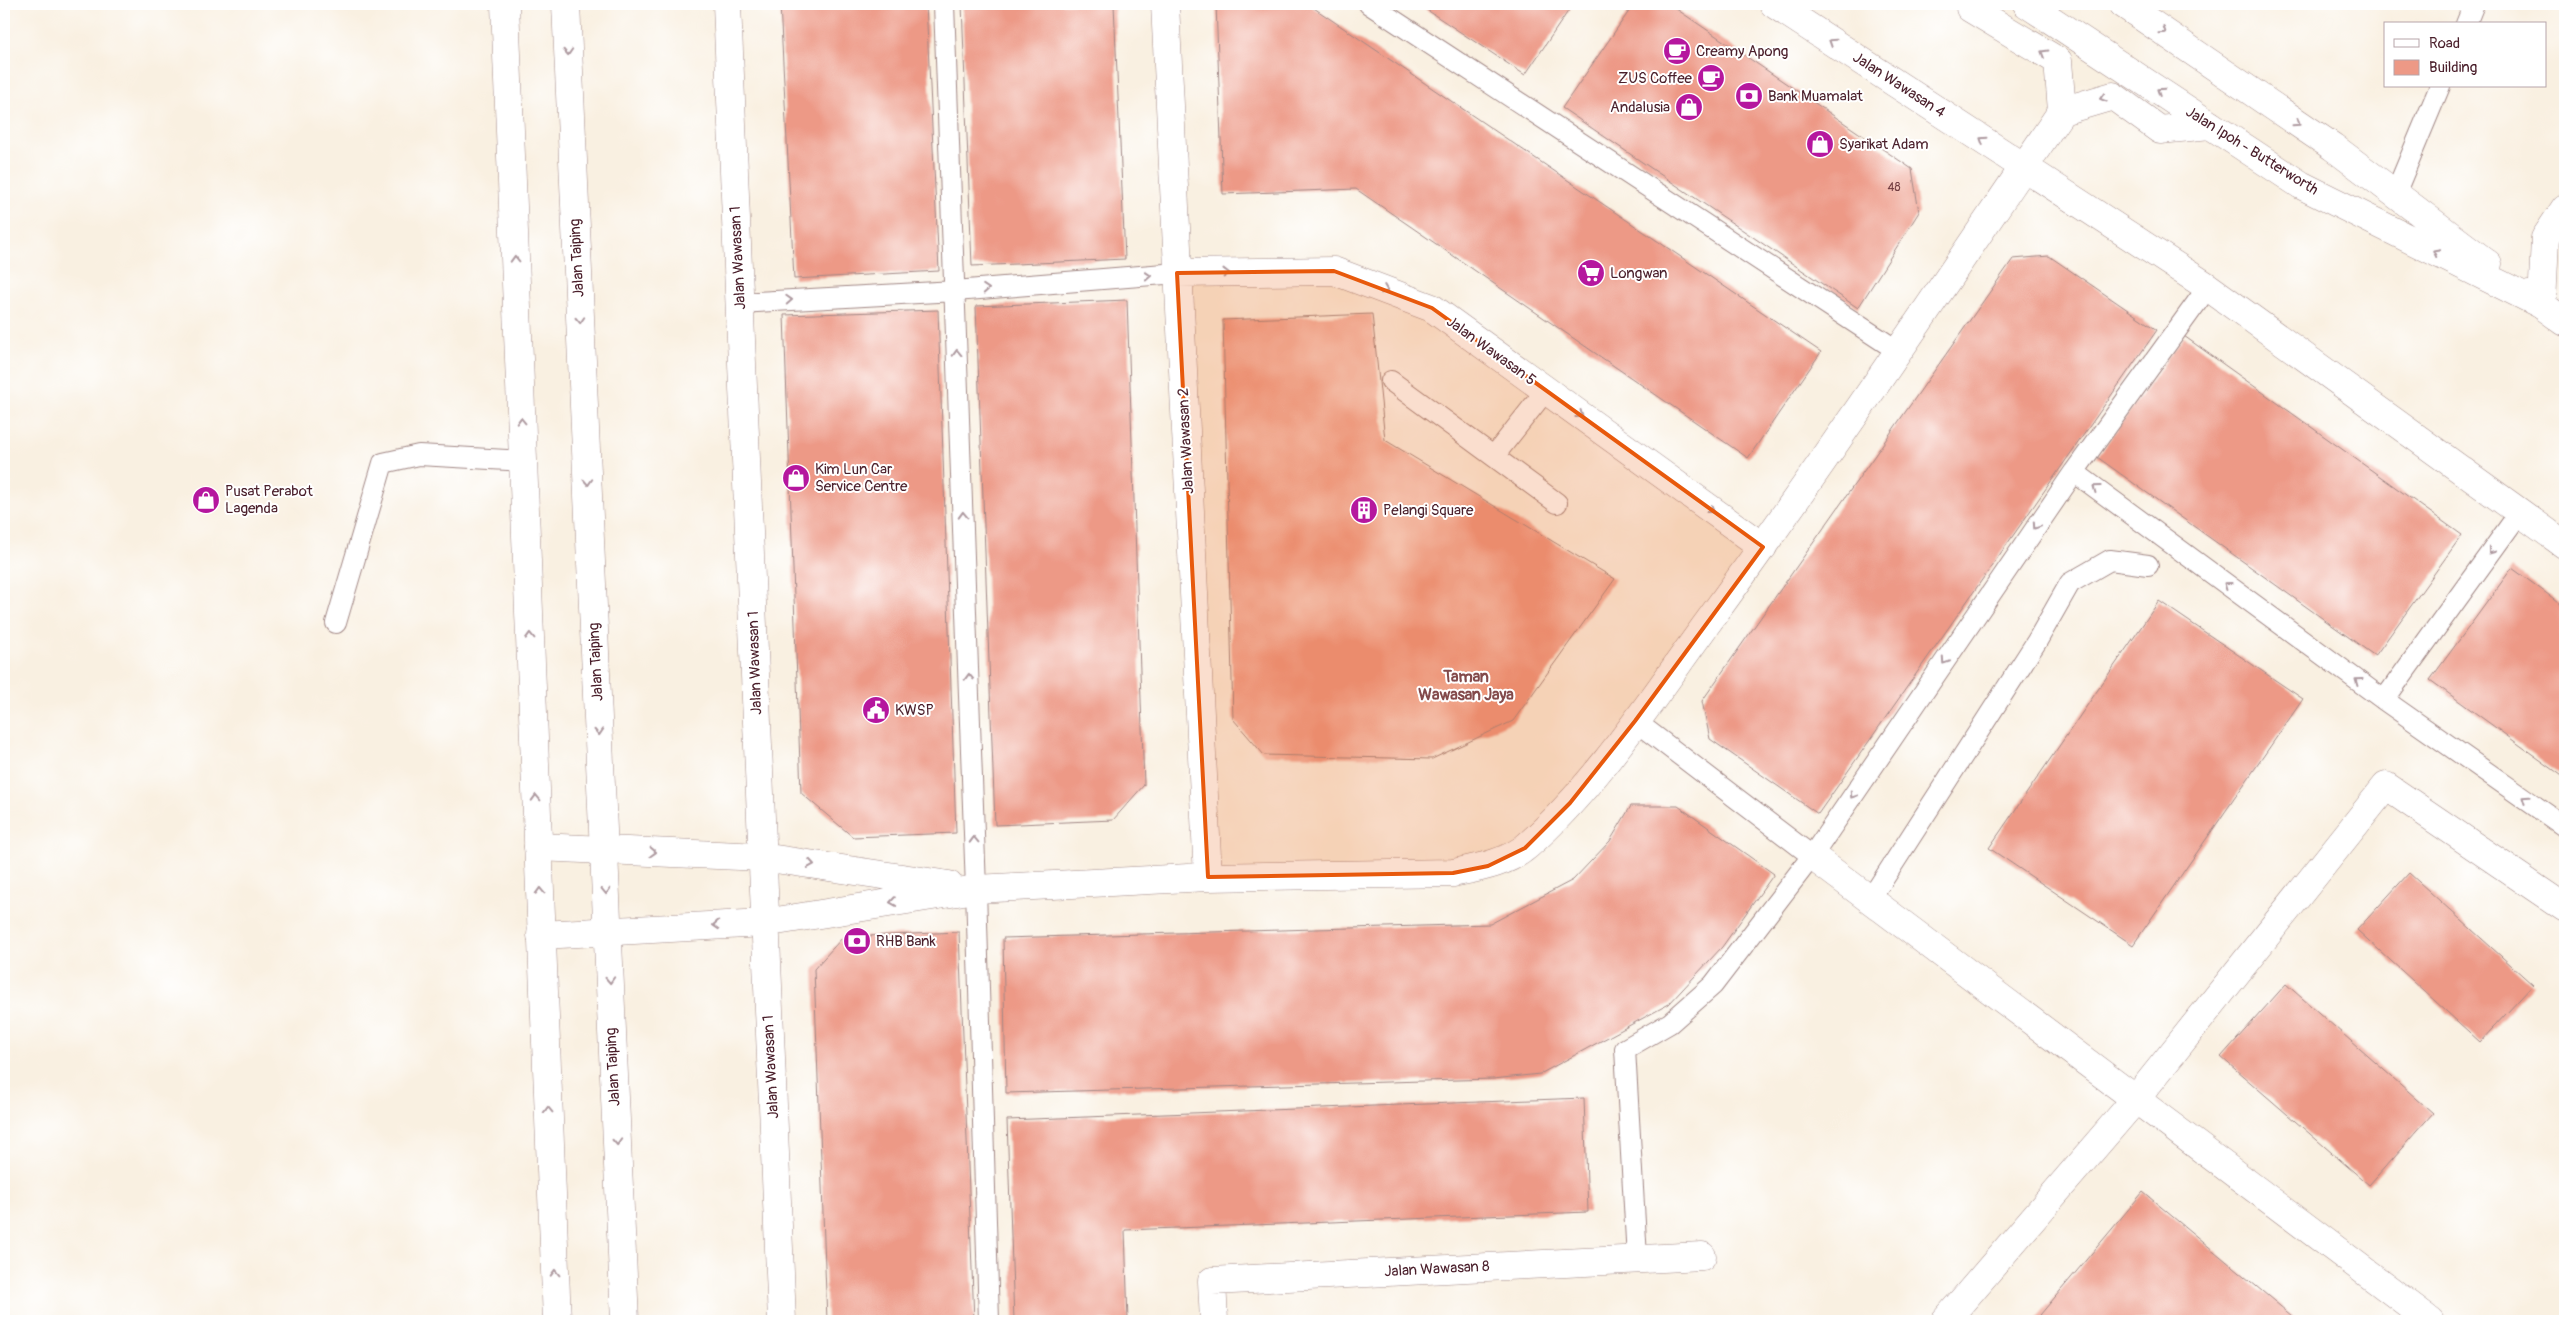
<svg xmlns="http://www.w3.org/2000/svg" width="2569" height="1325" font-family="Pangolin,sans-serif">
  <rect width="100%" height="100%" fill="#fff"/>
  <filter id="ink" filterUnits="userSpaceOnUse"><feTurbulence type="fractalNoise" baseFrequency=".02" numOctaves="2"/><feDisplacementMap in="SourceGraphic" scale="10" xChannelSelector="R" yChannelSelector="G"/><feConvolveMatrix kernelMatrix="1 2 1 2 8 2 1 2 1" color-interpolation-filters="sRGB"/></filter>
  <filter id="wash" filterUnits="userSpaceOnUse"><feTurbulence type="fractalNoise" baseFrequency=".0096" numOctaves="4" result="noise"/><feDisplacementMap in="SourceGraphic" scale="20" xChannelSelector="R" yChannelSelector="G"/><feGaussianBlur stdDeviation="1.12" result="paint"/><feColorMatrix in="noise" values="0 0 0 0 0 0 0 0 0 0 0 0 0 0 0 0 0 1.4 0 .05"/><feComposite in="paint" operator="in"/></filter>
  <g filter="url(#wash)">
    <rect width="100%" height="100%" fill="#f9f0e1"/>
    <g id="blocks">
      <path fill="#ed9986" d="M780,4H926L939,271L794,279Z
        M962,4H1114L1125,259L972,266Z
        M1216,4H1308L1821,352L1748,458L1356,189L1223,194Z
        M1418,4H1573L1525,75Z
        M1634,4H1669L1912,169L1919,212L1858,308L1562,108Z
        M2049,256L2157,330L1818,814L1710,739L1702,701L2013,259Z
        M1127,300L1144,785L1113,820L995,825L976,306Z
        M938,310L956,833L853,837L801,793L784,315Z
        M1372,314L1385,440L1615,579L1513,721L1432,759L1264,755L1233,719L1223,320Z
        M2184,336L2462,535L2375,656L2097,457Z
        M2512,568L2565,607V778L2430,680Z
        M2159,601L2303,699L2133,945L1989,848Z
        M1631,806H1678L1774,874L1722,947L1669,1004L1540,1074L1493,1079L1006,1093L1003,938L1490,924L1573,880L1610,841Z
        M2409,873L2533,985L2480,1042L2357,930Z
        M959,932L974,1321H827L814,969L843,937Z
        M2286,984L2433,1113L2369,1185L2221,1057Z
        M1584,1098L1588,1212L1125,1230L1128,1321H1014L1007,1120Z
        M2143,1192L2298,1321H2035Z"/>
    </g>
  </g>
  <g filter="url(#ink)">
    <use href="#blocks" fill-opacity="0" stroke="#a28886" stroke-width="1"/>
    <g fill="none" stroke-linecap="round" stroke-linejoin="round">
      <g stroke="#a28886" stroke-width="22">
        <path id="service" d="M944,4L976,889L989,1321
          M1369,4L1898,351
          M2466,24L2474,4
          M2395,194L2440,86
          M740,303L955,291L1177,273
          M1391,381L1557,503
          M1494,456L1546,390
          M2074,472L2384,700L2520,512
          M336,623L383,463L419,455L523,461
          M2384,700L2565,827
          M1635,721L1812,856
          M1870,900L2037,641L2070,583L2110,560L2148,565
          M1637,1258L1625,1049L1670,1023L1713,985L1812,856L2074,472L2208,287"/>
      </g>
      <g stroke="#a28886" stroke-width="29">
        <path id="minor" d="M727,4L782,1321
          M1165,4L1208,877
          M1774,4L2208,287L2565,545
          M1970,4V8L2058,61L2062,111
          M1177,273L1334,271L1432,308L1763,547
          M2542,305L2545,238L2565,208
          M538,847L762,857L949,885
          M1812,856L2431,1321
          M541,935L764,923L976,889L1208,877L1453,873C1477,868 1508,863 1527,846C1598,784 1655,694 1711,618C1832,452 1946,281 2062,111L2113,96L2160,130L2210,125
          M1214,1321L1212,1281L1702,1256
          M1945,1321L2135,1100L2386,786L2565,908"/>
      </g>
      <g stroke="#a28886" stroke-width="29">
        <path id="secondary" d="M505,4L557,1321
          M566,4L625,1321"/>
      </g>
      <g stroke="#a28886" stroke-width="29">
        <path id="trunk" d="M2027,4L2301,185L2542,305
          M2123,4L2333,147L2488,264
          M2528,295L2565,322"/>
      </g>
      <use href="#service" stroke="#fff" stroke-width="20"/>
      <use href="#minor" stroke="#fff" stroke-width="28"/>
      <use href="#secondary" stroke="#fff" stroke-width="28"/>
      <use href="#trunk" stroke="#fff" stroke-width="28"/>
    </g>
    <defs><path id="oneway-chevron" d="M-2-3.5L2.5 0L-2 3.5" fill="none" stroke-width="1.6" stroke-linecap="round" stroke-linejoin="round" transform="scale(1.25)"/></defs>
    <g stroke="#ae9aa0">
      <use href="#oneway-chevron" transform="translate(2163 31) rotate(34)"/>
      <use href="#oneway-chevron" transform="translate(1832 42) rotate(-147)"/>
      <use href="#oneway-chevron" transform="translate(568 52) rotate(87)"/>
      <use href="#oneway-chevron" transform="translate(2044 53) rotate(-149)"/>
      <use href="#oneway-chevron" transform="translate(2160 91) rotate(-147)"/>
      <use href="#oneway-chevron" transform="translate(2103 98) rotate(163)"/>
      <use href="#oneway-chevron" transform="translate(2297 123) rotate(34)"/>
      <use href="#oneway-chevron" transform="translate(1983 140) rotate(-147)"/>
      <use href="#oneway-chevron" transform="translate(2436 252) rotate(-153)"/>
      <use href="#oneway-chevron" transform="translate(515 259) rotate(-92)"/>
      <use href="#oneway-chevron" transform="translate(1226 273) rotate(-1)"/>
      <use href="#oneway-chevron" transform="translate(1148 276) rotate(-4)"/>
      <use href="#oneway-chevron" transform="translate(986 289) rotate(-4)"/>
      <use href="#oneway-chevron" transform="translate(1385 290) rotate(21)"/>
      <use href="#oneway-chevron" transform="translate(789 300) rotate(-3)"/>
      <use href="#oneway-chevron" transform="translate(580 320) rotate(87)"/>
      <use href="#oneway-chevron" transform="translate(957 353) rotate(-92)"/>
      <use href="#oneway-chevron" transform="translate(1580 415) rotate(36)"/>
      <use href="#oneway-chevron" transform="translate(521 421) rotate(-92)"/>
      <use href="#oneway-chevron" transform="translate(588 482) rotate(87)"/>
      <use href="#oneway-chevron" transform="translate(2096 488) rotate(-144)"/>
      <use href="#oneway-chevron" transform="translate(1711 510) rotate(36)"/>
      <use href="#oneway-chevron" transform="translate(963 515) rotate(-92)"/>
      <use href="#oneway-chevron" transform="translate(2036 526) rotate(124)"/>
      <use href="#oneway-chevron" transform="translate(2491 551) rotate(126)"/>
      <use href="#oneway-chevron" transform="translate(2227 585) rotate(-144)"/>
      <use href="#oneway-chevron" transform="translate(530 636) rotate(-92)"/>
      <use href="#oneway-chevron" transform="translate(1945 661) rotate(124)"/>
      <use href="#oneway-chevron" transform="translate(969 677) rotate(-92)"/>
      <use href="#oneway-chevron" transform="translate(2358 681) rotate(-144)"/>
      <use href="#oneway-chevron" transform="translate(599 732) rotate(87)"/>
      <use href="#oneway-chevron" transform="translate(1853 795) rotate(124)"/>
      <use href="#oneway-chevron" transform="translate(536 798) rotate(-92)"/>
      <use href="#oneway-chevron" transform="translate(2525 799) rotate(-145)"/>
      <use href="#oneway-chevron" transform="translate(974 840) rotate(-92)"/>
      <use href="#oneway-chevron" transform="translate(653 852) rotate(2)"/>
      <use href="#oneway-chevron" transform="translate(811 864) rotate(9)"/>
      <use href="#oneway-chevron" transform="translate(540 891) rotate(-92)"/>
      <use href="#oneway-chevron" transform="translate(606 891) rotate(88)"/>
      <use href="#oneway-chevron" transform="translate(893 902) rotate(171)"/>
      <use href="#oneway-chevron" transform="translate(716 925) rotate(177)"/>
      <use href="#oneway-chevron" transform="translate(610 980) rotate(87)"/>
      <use href="#oneway-chevron" transform="translate(548 1110) rotate(-92)"/>
      <use href="#oneway-chevron" transform="translate(617 1142) rotate(87)"/>
      <use href="#oneway-chevron" transform="translate(555 1273) rotate(-92)"/>
    </g>
  </g>
  <path fill="#e8590c" fill-opacity="0.2" stroke="#e8590c" stroke-width="4" stroke-linejoin="round" d="M1334,271L1432,308L1763,547L1635,721L1570,803L1525,848L1488,866L1453,873L1208,877L1177,273Z"/>
  <defs>
    <g id="cafe-disc" transform="scale(1.4375)"><circle r="9.5" fill="#b5179e" stroke="#fff"/><path d="M-5.5-4.5H6V0H3Q3 3.5 0 3.5H-2.5Q-5.5 3.5-5.5 0ZM3-3.2v2h1.7v-2ZM-6 4.5H4V6H-6Z" fill="#fff"/></g>
    <g id="bank-disc" transform="scale(1.4375)"><circle r="9.5" fill="#b5179e" stroke="#fff"/><path d="M-6-4H6V4H-6ZM0-2.3a2.3 2.3 0 1 0 0 4.6a2.3 2.3 0 1 0 0-4.6Z" fill="#fff"/></g>
    <g id="shop-disc" transform="scale(1.4375)"><circle r="9.5" fill="#b5179e" stroke="#fff"/><path d="M-5-2.5h2.3a2.7 3.5 0 0 1 5.4 0H5L5.5 6h-11ZM-1.5-2.5h3a1.5 2.3 0 0 0-3 0Z" fill="#fff"/></g>
    <g id="supermarket-disc" transform="scale(1.4375)"><circle r="9.5" fill="#b5179e" stroke="#fff"/><path d="M-6-5.5h2.5l.6 2H6L4.5 2H-2.5L-4.4-4H-6ZM-1.5 3.2a1.3 1.3 0 1 0 .1 0ZM3 3.2a1.3 1.3 0 1 0 .1 0Z" fill="#fff"/></g>
    <g id="building-disc" transform="scale(1.4375)"><circle r="9.5" fill="#b5179e" stroke="#fff"/><path d="M-4-6H4V6H1V3H-1V6H-4ZM-2.5-4.3h1.7v1.8h-1.7ZM.8-4.3h1.7v1.8H.8ZM-2.5-1h1.7V.8h-1.7ZM.8-1h1.7V.8H.8Z" fill="#fff"/></g>
    <g id="civic-disc" transform="scale(1.4375)"><circle r="9.5" fill="#b5179e" stroke="#fff"/><path d="M-.6-6.5H3V-4.5H.6V-3L4-1V1h2V6H-6V1h2V-1L-.6-3ZM-1.2 2.5V6h2.4V2.5Z" fill="#fff"/></g>
  </defs>
  <g fill-rule="evenodd">
    <use href="#cafe-disc" x="1677" y="51"/>
    <use href="#cafe-disc" x="1711" y="78"/>
    <use href="#bank-disc" x="1749" y="96"/>
    <use href="#shop-disc" x="1689" y="107"/>
    <use href="#shop-disc" x="1820" y="144"/>
    <use href="#supermarket-disc" x="1591" y="273"/>
    <use href="#shop-disc" x="796" y="478"/>
    <use href="#shop-disc" x="206" y="500"/>
    <use href="#building-disc" x="1364" y="510"/>
    <use href="#civic-disc" x="876" y="710"/>
    <use href="#bank-disc" x="857" y="941"/>
  </g>
  <g text-anchor="middle" dominant-baseline="central" stroke-width="4" stroke-linejoin="round" paint-order="stroke">
    <g font-size="12" fill="#733e42">
      <text x="1894" y="187">48</text>
    </g>
    <g font-size="15" fill="#4a1f2b" stroke="#fff" text-anchor="start">
      <text x="1696" y="51">Creamy Apong</text>
      <text x="1692" y="78" text-anchor="end">ZUS Coffee</text>
      <text x="1768" y="96">Bank Muamalat</text>
      <text x="1670" y="107" text-anchor="end">Andalusia</text>
      <text x="1839" y="144">Syarikat Adam</text>
      <text x="1610" y="273">Longwan</text>
      <text x="815" y="469">Kim Lun Car<tspan x="815" dy="17">Service Centre</tspan></text>
      <text x="225" y="491">Pusat Perabot<tspan x="225" dy="17">Lagenda</tspan></text>
      <text x="1383" y="510">Pelangi Square</text>
      <text x="895" y="710">KWSP</text>
      <text x="876" y="941">RHB Bank</text>
    </g>
    <g font-size="15" fill="#4a1f2b" stroke="#fff">
      <text transform="translate(1899 85) rotate(33)">Jalan Wawasan 4</text>
      <text transform="translate(2252 151) rotate(32)">Jalan Ipoh - Butterworth</text>
      <text transform="translate(577 258) rotate(-93)">Jalan Taiping</text>
      <text transform="translate(738 258) rotate(-93)">Jalan Wawasan 1</text>
      <text transform="translate(1491 351) rotate(36)">Jalan Wawasan 5</text>
      <text transform="translate(1186 441) rotate(-93)">Jalan Wawasan 2</text>
      <text transform="translate(596 662) rotate(-93)">Jalan Taiping</text>
      <text transform="translate(755 663) rotate(-92)">Jalan Wawasan 1</text>
      <text transform="translate(613 1067) rotate(-93)">Jalan Taiping</text>
      <text transform="translate(771 1067) rotate(-93)">Jalan Wawasan 1</text>
      <text transform="translate(1437 1269) rotate(-3)">Jalan Wawasan 8</text>
    </g>
    <g font-size="16" font-weight="bold" fill="#834a4b" stroke="#fff">
      <text x="1466" y="677">Taman<tspan x="1466" dy="18">Wawasan Jaya</tspan></text>
    </g>
  </g>
  <rect width="2569" height="1325" fill="none" stroke="#fff" stroke-width="20"/>
  <rect x="2384" y="22" width="162" height="65" fill="#ffffff" stroke="#b7a5aa"/>
  <rect x="2394" y="39" width="25" height="8" fill="#ffffff" stroke="#b7a5aa"/>
  <text x="2429" y="48" font-size="15" fill="#4a1f2b">Road</text>
  <rect x="2394" y="60" width="25" height="15" fill="#ed9986" stroke="#b7a5aa"/>
  <text x="2429" y="72" font-size="15" fill="#4a1f2b">Building</text>
</svg>
